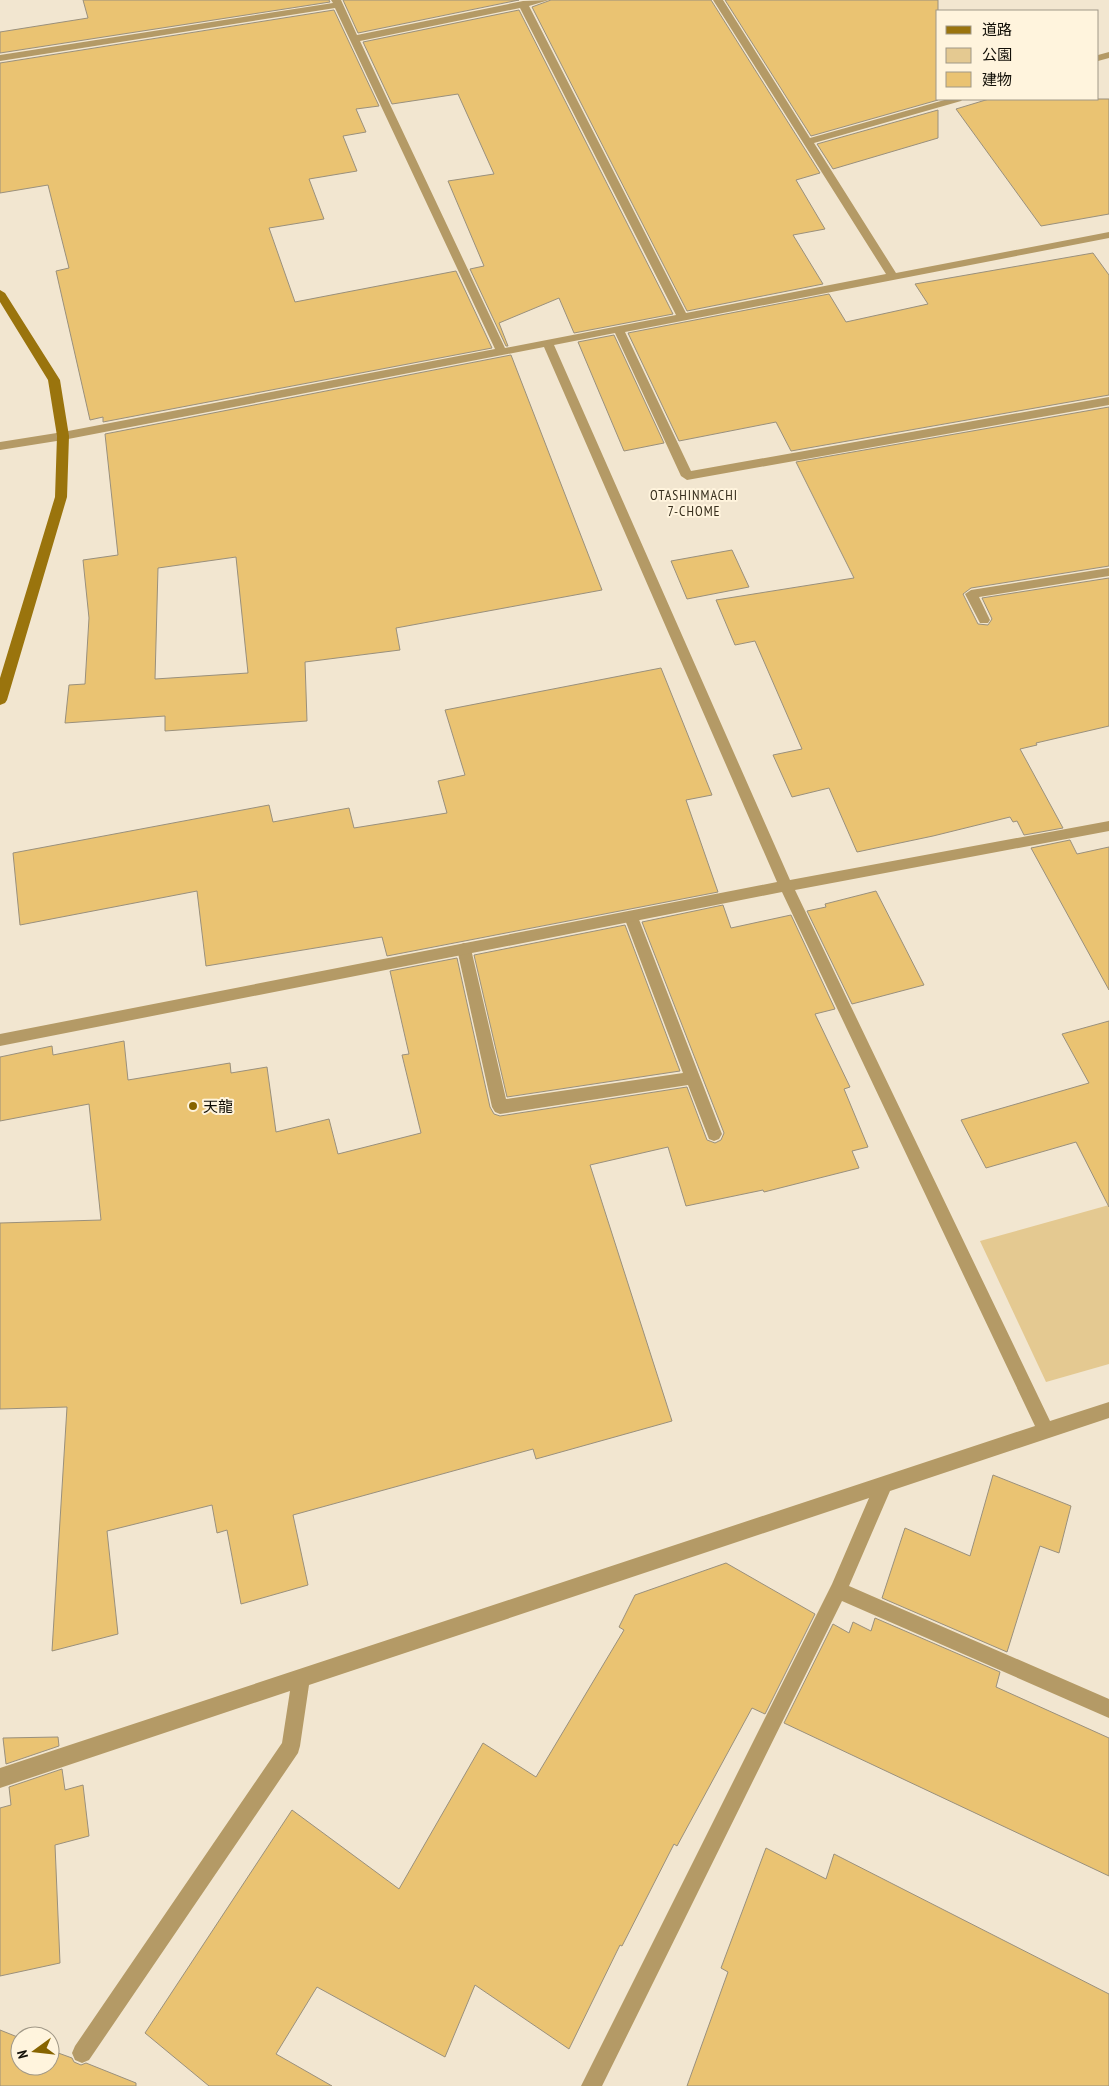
<svg xmlns="http://www.w3.org/2000/svg" width="1109" height="2086" font-family="'PT Sans Narrow','Noto Sans JP',sans-serif">
  <rect width="100%" height="100%" fill="#f2e6d0"/>
  <path fill="#e4c991" d="M1109,1205V1364L1046,1382L980,1241Z"/>
  <path fill="#eac372" stroke="#9a907c" fill-rule="evenodd" d="M83,0H329L330,2L0,53V32L88,18Z
    M343,0H519L358,33Z
    M551,0H711L820,173L796,180L825,229L793,235L823,284L687,311L532,7Z
    M725,0H938V100L811,136Z
    M334,10L379,106L356,109L366,132L343,136L357,171L309,179L324,219L269,228L295,302L456,271L492,348L103,422V417L90,420L56,271L69,268L48,185L0,193V63Z
    M519,10L673,314L574,333L559,298L499,323L508,346H506L470,269L484,266L448,181L494,174L458,94L392,104L363,42Z
    M989,99H1109V214L1041,226L956,109Z
    M938,110V138L833,169L817,144Z
    M1093,253L1109,275V395L791,451L776,422L679,441L628,333L829,294L846,322L928,304L915,284Z
    M614,335L664,443L624,451L578,342Z
    M511,355L602,590L396,628L400,650L305,662L307,721L165,731V716L65,723L69,685L85,684L89,618L83,560L118,555L105,434ZM236,557L248,673L155,679L158,568Z
    M1109,407V566L971,588L963,594L978,624L988,625L992,619L982,598L1109,578V726L1036,743L1037,745L1020,749L1063,828L1024,835L1017,821L1013,822L1010,817L933,836L857,852L829,788L792,797L773,755L802,749L755,641L735,645L716,600L854,578L796,462Z
    M732,550L749,587L687,599L671,561Z
    M661,668L712,795L686,800L718,892L387,956L382,937L206,966L197,891L20,925L13,853L269,805L273,822L349,808L354,828L447,813L438,781L465,775L445,710Z
    M1070,840L1077,854L1109,847V990L1031,848Z
    M876,891L924,985L852,1004L807,911L826,907L825,904Z
    M723,905L731,928L791,915L835,1009L815,1014L850,1087L844,1089L868,1147L852,1151L859,1168L764,1192L763,1190L686,1206L668,1147L590,1165L672,1421L536,1459L533,1449L293,1515L308,1585L241,1604L227,1530L217,1533L212,1505L107,1531L118,1634L52,1651L67,1407L0,1409V1223L101,1220L89,1104L0,1121V1057L52,1046L53,1055L124,1041L128,1080L230,1063L231,1073L267,1067L276,1132L329,1119L338,1154L421,1133L402,1055L409,1054L390,971L457,958L490,1107L494,1114L500,1116L687,1087L707,1140L715,1143L721,1140L724,1133L642,922Z
    M625,925L680,1071L507,1097L474,955Z
    M1109,1021V1207L1076,1142L986,1168L961,1120L1089,1083L1062,1034Z
    M993,1475L1071,1506L1059,1553L1040,1546L1007,1652L882,1598L905,1528L970,1556Z
    M726,1563L815,1614L765,1714L752,1708L677,1846L674,1844L622,1946L620,1945L569,2049L475,1985L445,2057L317,1987L276,2054L332,2086H209L145,2033L292,1810L399,1889L483,1743L536,1777L624,1630L619,1627L635,1595Z
    M875,1618L1000,1672L996,1687L1109,1738V1876L784,1723L833,1624L849,1633L853,1622L871,1631Z
    M58,1737L59,1746L6,1764L3,1738Z
    M62,1769L65,1790L83,1785L89,1836L55,1845L60,1963L0,1976V1808L11,1805L9,1787Z
    M766,1848L826,1879L834,1854L1109,1994V2086H687L728,1972L721,1968Z
    M0,2030L20,2038V2066H50V2050L72,2058L74,2062L81,2065L86,2063L136,2083V2086H0Z"/>
  <g fill="none" stroke-linecap="round" stroke-linejoin="round">
    <path fill="#b49a66" fill-rule="evenodd" d="M631,911L636,913L638,917L722,1134L719,1139L714,1141L709,1139L688,1085L500,1114L495,1112L492,1107L457,949L459,945L464,943L469,945L471,949L506,1099L683,1073L624,917L626,913Z"/>
    <path fill="#b49a66" fill-rule="evenodd" d="M331,0H341L357,35L523,1L549,0L529,6L686,313L886,274L713,0H723L810,138L948,99H963L961,101L814,143L896,273L1109,232V238L625,332L691,471L1109,397V405L687,480L681,476L615,333L554,345L790,880L1109,821V831L795,890L1050,1421L1109,1402V1418L890,1491L849,1586L1109,1699V1718L842,1601L602,2086H581L832,1584L869,1498L309,1685L300,1746L298,1753L89,2060L82,2063L75,2060L72,2053L75,2046L282,1743L290,1691L0,1788V1768L1035,1426L782,892L0,1046V1034L777,882L544,347L63,440L0,450V442L63,432L495,349L335,8L0,61V55L333,3ZM520,8L676,315L505,348L360,41Z
      M1109,52V58L1098,61V55Z
      M1109,568V576L979,597L990,620L988,623H980L965,594L971,590Z"/>
    <path fill="#9a740d" fill-rule="evenodd" d="M0,290L5,293L60,380L69,436L67,497L7,700L5,703L0,705V678L55,497L57,436L48,380L0,302Z"/>
  </g>
  <circle fill="#876400" stroke="#fff4dd" stroke-width="2" cx="193" cy="1106" r="5"/>
  <g text-anchor="middle" dominant-baseline="central" stroke-width="4" stroke-linejoin="round" paint-order="stroke">
    <g font-size="14" letter-spacing="1" fill="#362d1c" stroke="#fff4dd">
      <text x="694" y="495">OTASHINMACHI<tspan x="694" dy="16">7-CHOME</tspan></text>
    </g>
    <g font-size="15" fill="#110e06" stroke="#fff4dd" text-anchor="start">
      <text x="203" y="1106">天龍</text>
    </g>
  </g>
  <rect x="936" y="10" width="162" height="90" fill="#fff4dd" stroke="#a09887"/>
  <rect x="946" y="26" width="25" height="8" fill="#9a740d" stroke="#a09887"/>
  <text x="982" y="35" font-size="15" fill="#110e06">道路</text>
  <rect x="946" y="48" width="25" height="15" fill="#e4c991" stroke="#a09887"/>
  <text x="982" y="60" font-size="15" fill="#110e06">公園</text>
  <rect x="946" y="72" width="25" height="15" fill="#eac372" stroke="#a09887"/>
  <text x="982" y="85" font-size="15" fill="#110e06">建物</text>
  <g transform="translate(35 2051) rotate(255)"><circle r="24" fill="#fff4dd" stroke="#a09887"/>
  <path d="M0-4L9 19L0 12L-9 19Z" fill="#876400"/>
  <text y="-8" font-size="14" font-weight="bold" text-anchor="middle" fill="#110e06">N</text>
  </g>
</svg>
